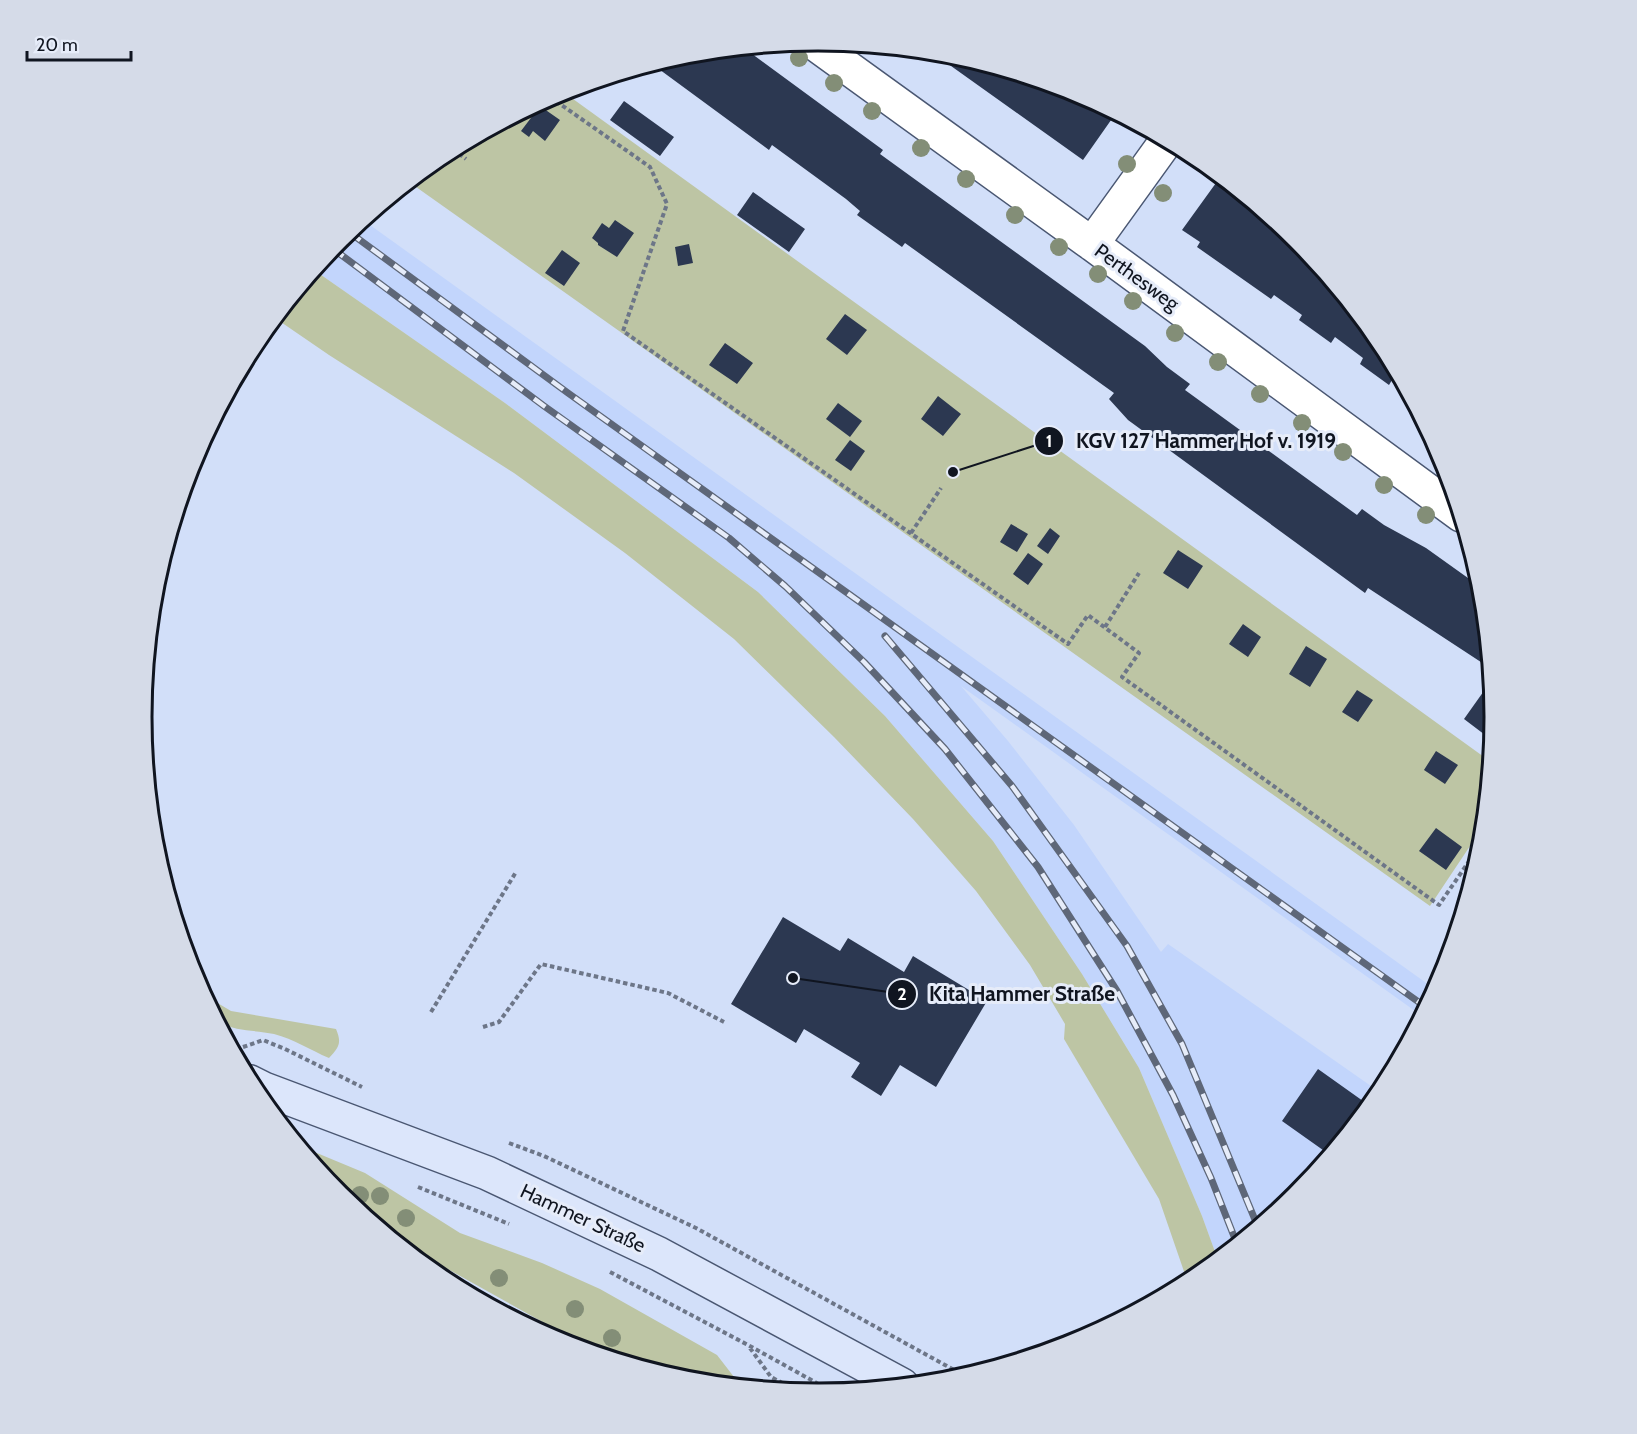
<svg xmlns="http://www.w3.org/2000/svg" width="1637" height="1434" font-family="Cabin,sans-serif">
  <rect width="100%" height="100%" fill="#d2dff9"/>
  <path fill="#c2d5fc" d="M363,220L1436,990L1422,1016L961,686L1008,741L1074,825L1161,952L1168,944L1381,1093L1297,1196L1218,1260L1202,1216L1139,1068L1082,974L993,841L885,716L758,592L505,403L314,270L340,238Z"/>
  <path fill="#bdc5a4" d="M562,91L1491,762L1484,825L1430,906L409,182L443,154Z
    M314,270L505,403L758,592L885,716L993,841L1082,974L1139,1068L1202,1216L1218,1260L1194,1280L1188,1283L1159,1199L1064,1039L1065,1024L1030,965L976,891L913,819L834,737L734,639L625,553L514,473L329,355L275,318Z
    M204,995L231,1011L336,1029C342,1043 339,1047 329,1058C310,1050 294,1039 274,1034C257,1030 235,1032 220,1022C212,1017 208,1003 204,995Z
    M300,1146L365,1173L460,1233L542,1263L600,1289L717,1355L741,1386L686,1380L600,1354L392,1238L340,1195Z"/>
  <path fill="#2c3851" d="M744,48L883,150L880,154L1145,346L1167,367L1190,384L1185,390L1357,515L1362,509L1384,525L1426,548L1482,588L1490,668L1368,588L1365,593L1128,420L1109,399L1114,393L905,243L902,247L857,215L860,211L846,199L772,145L769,150L652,64L687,53Z
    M930,51L951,54L1078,92L1116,113L1083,160Z
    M624,101L674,137L660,156L610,120Z
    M540,106L560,120L545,141L533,131L529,137L521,131Z
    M1221,176L1267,214V224L1310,254L1381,341L1408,392L1392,380L1389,385L1360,364L1363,358L1335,337L1331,343L1299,320L1302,315L1274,295L1271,299L1197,247L1200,242L1182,230Z
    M753,192L805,229L789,252L737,215Z
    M615,220L634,233L617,257L598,245V243L592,238L602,223L609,228Z
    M689,244L693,263L678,266L675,247Z
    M562,250L580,263L564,286L545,273Z
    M845,314L867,330L847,355L826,339Z
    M725,343L753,363L737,384L709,365Z
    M938,396L961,414L943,436L921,419Z
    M838,403L862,421L850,437L826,419Z
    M850,440L865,451L851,471L835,460Z
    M1011,524L1028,534L1017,552L1000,542Z
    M1050,528L1060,536L1048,554L1037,546Z
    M1178,550L1203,566L1188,589L1163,573Z
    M1028,553L1043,564L1028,585L1013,574Z
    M1243,624L1261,637L1248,657L1229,644Z
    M1306,646L1327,659L1310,687L1289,674Z
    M1486,688L1493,693L1495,717L1493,741L1464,719Z
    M1357,690L1373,700L1358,722L1342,712Z
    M1436,751L1458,765L1445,784L1424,770Z
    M1436,828L1462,847L1446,870L1419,851Z
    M783,917L840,951L848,938L904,972L913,956L987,1001L936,1087L900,1065L881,1096L851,1077L860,1063L804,1029L796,1043L731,1004Z
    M1318,1069L1370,1106L1330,1155L1282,1121Z"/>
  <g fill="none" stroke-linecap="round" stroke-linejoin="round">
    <g stroke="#4a5772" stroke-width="36">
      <path id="minor" d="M811,41L1092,244L1461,515
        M1092,244L1167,140"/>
    </g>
    <g stroke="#4a5772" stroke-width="36">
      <path id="secondary" d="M250,1082L264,1089L487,1173L659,1254L902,1385"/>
    </g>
    <path stroke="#6d7688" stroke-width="4" stroke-dasharray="4.5 3" stroke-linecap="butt" d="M550,97L650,167L667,204L623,331L1068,644L1088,615L1139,653L1122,677L1439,905L1483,841
      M453,149L466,159
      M911,533L941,488
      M1105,627L1139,573
      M431,1012L516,872
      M483,1027L499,1022L541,964L668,993L724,1022
      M243,1047L263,1040L285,1049L362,1087
      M509,1143L544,1156L696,1228L965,1376
      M418,1187L509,1224
      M610,1272L748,1345L833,1392
      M750,1348L771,1377L797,1391"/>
    <use href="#minor" stroke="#fff" stroke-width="33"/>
    <use href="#secondary" stroke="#dce6fb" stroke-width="33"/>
    <g stroke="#5e6778" stroke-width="7">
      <path id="rail" d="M349,232L568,393L1427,1008
        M332,248L544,406L729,538L785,586L864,662L945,749L1038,867L1117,991L1173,1095L1211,1178L1237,1244
        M885,636L1012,786L1127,946L1182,1044L1258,1227"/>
    </g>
    <use href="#rail" stroke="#e6ecf9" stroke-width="4.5" stroke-dasharray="14" stroke-linecap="butt"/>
  </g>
  <g fill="#838e77">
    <circle cx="799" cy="58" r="9"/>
    <circle cx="834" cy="83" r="9"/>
    <circle cx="872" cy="111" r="9"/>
    <circle cx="921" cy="148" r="9"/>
    <circle cx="1127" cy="164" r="9"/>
    <circle cx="966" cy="179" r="9"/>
    <circle cx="1163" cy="193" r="9"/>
    <circle cx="1015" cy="215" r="9"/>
    <circle cx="1059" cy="247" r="9"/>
    <circle cx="1098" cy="274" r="9"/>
    <circle cx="1133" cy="301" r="9"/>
    <circle cx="1175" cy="333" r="9"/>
    <circle cx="1218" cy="362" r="9"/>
    <circle cx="1260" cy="394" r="9"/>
    <circle cx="1302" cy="423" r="9"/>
    <circle cx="1343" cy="452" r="9"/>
    <circle cx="1384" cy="485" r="9"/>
    <circle cx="1426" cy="515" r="9"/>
    <circle cx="360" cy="1195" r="9"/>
    <circle cx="380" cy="1196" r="9"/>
    <circle cx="406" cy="1218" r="9"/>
    <circle cx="499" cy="1278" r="9"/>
    <circle cx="575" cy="1309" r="9"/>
    <circle cx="612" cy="1338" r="9"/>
  </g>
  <g text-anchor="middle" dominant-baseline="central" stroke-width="6" stroke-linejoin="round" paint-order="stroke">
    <g font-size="20" fill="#101520" stroke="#e6ecf9">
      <text transform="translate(1137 277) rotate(36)">Perthesweg</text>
      <text transform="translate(583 1218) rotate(25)">Hammer Straße</text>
    </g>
  </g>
  <path d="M0 0H1637V1434H0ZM152 717a666 666 0 1 1 1332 0a666 666 0 1 1-1332 0Z" fill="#d5dbe8" fill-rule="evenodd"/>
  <path fill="none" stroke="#101520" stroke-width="3" d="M152 717a666 666 0 1 1 1332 0a666 666 0 1 1-1332 0Z"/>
  <path fill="none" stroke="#101520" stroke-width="2" d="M953 472L1049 441M793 978L902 994"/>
  <g fill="#101520" stroke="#e6ecf9" stroke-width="2">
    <circle cx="953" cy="472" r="6"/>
    <circle cx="793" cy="978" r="6"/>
    <circle cx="1049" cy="441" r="15"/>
    <circle cx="902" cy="994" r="15"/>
  </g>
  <g font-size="18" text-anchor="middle" font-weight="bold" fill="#fff">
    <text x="1049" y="447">1</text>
    <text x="902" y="1000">2</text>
  </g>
  <g font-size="21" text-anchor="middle" font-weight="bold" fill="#101520" stroke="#e6ecf9" stroke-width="6" stroke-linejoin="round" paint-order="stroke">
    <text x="1206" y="448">KGV 127 Hammer Hof v. 1919</text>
    <text x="1022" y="1001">Kita Hammer Straße</text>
  </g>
  <path d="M27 51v9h104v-9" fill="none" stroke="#101520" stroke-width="3"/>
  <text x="36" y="51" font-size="18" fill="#101520" stroke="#e6ecf9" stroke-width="4.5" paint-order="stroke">20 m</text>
</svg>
